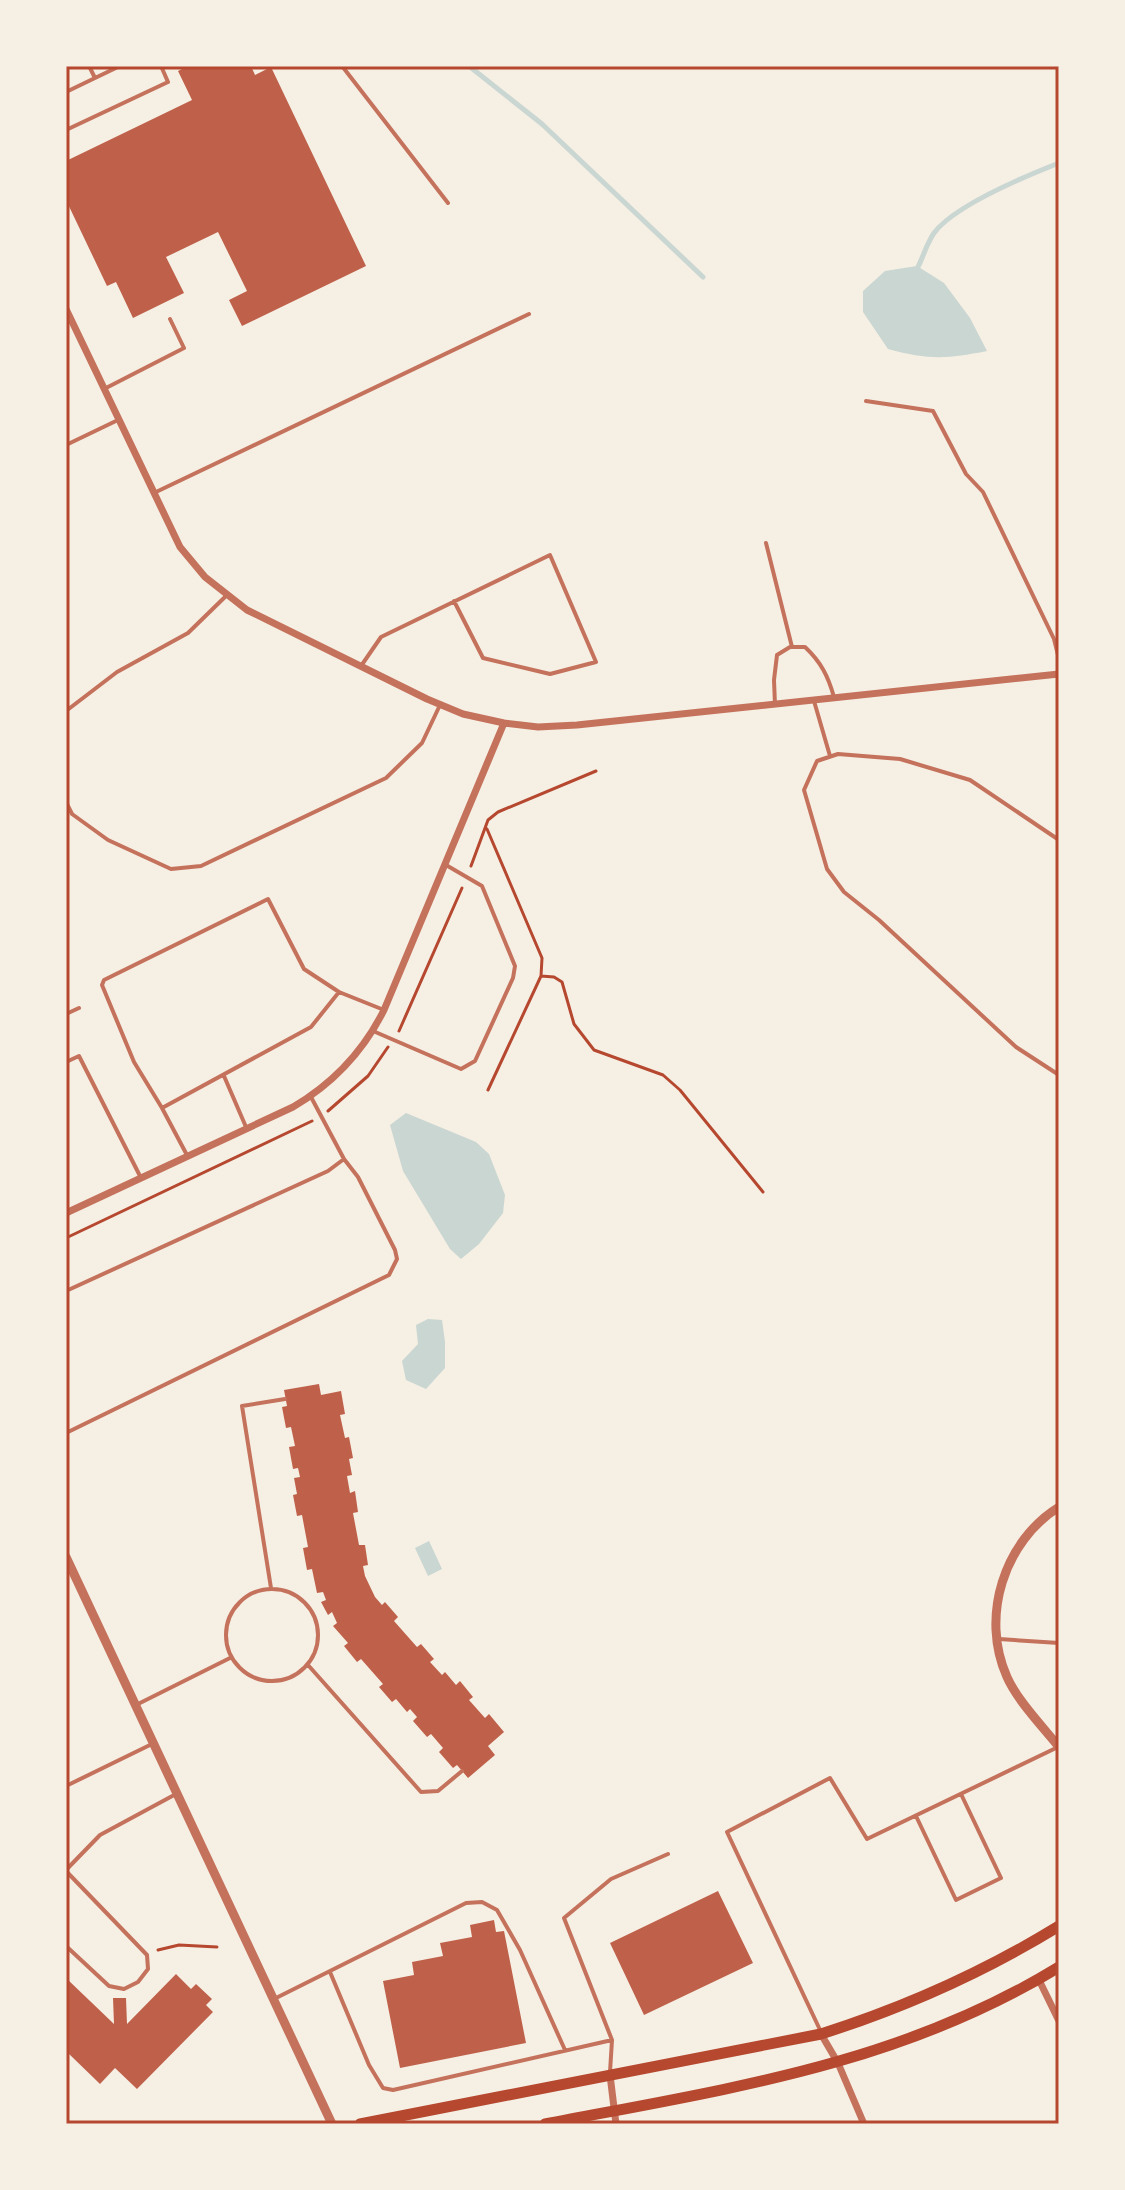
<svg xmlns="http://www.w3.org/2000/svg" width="1125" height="2190" font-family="'DM Sans',sans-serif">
  <rect width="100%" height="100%" fill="#f6efe4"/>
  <path fill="#c9d6d2" d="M917,266L944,283L970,318L987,351C946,359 929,360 888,349L863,312V291L885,271Z
    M406,1113L476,1142L489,1154L505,1195L503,1213L479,1244L461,1259L450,1249L403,1171L390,1125Z
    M428,1319L442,1320L445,1342V1368L426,1389L406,1380L402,1361L418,1344L416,1325Z
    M429,1541L442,1569L428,1576L415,1548Z"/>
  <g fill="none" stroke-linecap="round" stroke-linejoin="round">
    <path stroke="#c9d6d2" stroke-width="5" d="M469,66L542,124L703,277
      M918,267C923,257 927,243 934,233C955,205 1026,176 1059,163"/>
  </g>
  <path fill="#bf614a" d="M188,66H251L255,75L271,67L366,266L242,326L229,300L247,291L218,232L166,257L184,293L133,318L116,282L107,286L66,200V161L192,100L178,71Z
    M319,1384L321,1395L341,1391L345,1414L340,1415L345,1438L349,1437L353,1458L349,1459L352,1475L347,1476L350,1493L355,1491L358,1512L353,1513L359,1545H365L368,1565L363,1566L365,1576L375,1597L382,1605L385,1602L398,1617L394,1621L417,1647L421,1644L434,1659L430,1662L442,1675L445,1672L456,1685L460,1681L473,1697L469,1700L485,1718L489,1714L504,1732L488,1746L495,1755L468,1778L457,1765L453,1768L439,1752L443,1748L431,1734L427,1737L413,1721L417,1717L410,1709L407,1712L396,1699L392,1702L379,1687L383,1684L361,1659L357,1662L344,1646L348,1643L333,1626L337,1623L332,1612L328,1615L321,1602L326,1600L323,1592L317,1593L312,1569L307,1570L303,1548L308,1547L302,1515L297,1516L293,1495L297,1494L294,1478L300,1477L298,1468L293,1469L289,1447L295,1446L291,1427L286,1428L282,1407L287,1406L284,1390Z
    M718,1891L753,1963L644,2015L610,1943Z
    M494,1920L496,1932L504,1931L526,2043L400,2068L383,1981L414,1975L412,1962L443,1956L440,1943L472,1937L470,1925Z
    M176,1974L191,1989L196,1984L212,1999L206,2005L213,2012L137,2089L115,2068L100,2084L66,2051V1978L114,2024L113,1998H126L127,2024Z"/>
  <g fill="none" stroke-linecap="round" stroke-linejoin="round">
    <path stroke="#b5482f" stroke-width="3" d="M487,829L542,958L541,976L488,1090
      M471,866L488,820L498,812L596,771
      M541,976L554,977L562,982L574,1024L594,1050L663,1075L680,1090L763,1192
      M399,1031L462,888
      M328,1111L368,1076L388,1047
      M66,1238L312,1121
      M158,1950L179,1945L217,1947"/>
    <path stroke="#c5725c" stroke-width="4" d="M89,66L95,78L120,66
      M342,66L448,203
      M66,92L95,78
      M66,130L168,82L161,66
      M106,388L184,348L170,319
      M866,401L933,411L966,474L983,492L1054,639L1059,659
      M66,445L118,420
      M156,492L529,314
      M766,543L792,647
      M361,666L381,637L550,555L596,662L550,674L483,658L454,601
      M814,701L830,756
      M775,705L774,680L777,655L790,647H805C821,662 828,676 834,697
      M66,711L117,672L188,633L227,595
      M66,802L72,814L108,840L171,869L201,866L386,778L422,743L440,705
      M1059,840L970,780L900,759L838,754L817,761L804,790L827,869L844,892L879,920L1016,1047L1059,1075
      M66,1014L79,1008
      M373,1031L461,1069L475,1061L513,978L515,966L482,886L446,865
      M66,1062L79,1056L140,1176
      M224,1076L246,1127
      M162,1108L134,1062L102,985L104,980L268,899L304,969L339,992
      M188,1157L162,1108L311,1027L339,992L384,1010
      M66,1291L328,1171L344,1159L311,1097
      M66,1433L389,1275L397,1259L395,1250L358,1177L344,1159
      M271,1588L242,1406L285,1399
      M226 1635a46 46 0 1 1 92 0a46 46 0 1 1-92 0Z
      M999,1639L1059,1643
      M308,1665L421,1792L438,1791L462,1771
      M138,1704L230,1658
      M66,1786L152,1744
      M916,1816L956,1900L1001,1878L961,1794
      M66,1870L100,1835L176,1794
      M66,1871L147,1955L148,1969L138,1982L124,1989L109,1986L66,1946
      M330,1972L369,2065L383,2088L393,2090L612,2040
      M276,1998L466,1903L482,1902L497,1910L520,1950L565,2050
      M821,2032L727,1832L830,1778L867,1839L1056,1748
      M610,2072L612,2040L564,1918L611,1879L668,1854"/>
    <path stroke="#c5725c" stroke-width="7" d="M66,309L180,547L205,577L247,610L427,699L463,714L504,723L538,727L577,725L1059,674
      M66,1213L293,1107C334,1083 363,1052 384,1010L504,723
      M1039,1980L1059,2021
      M821,2034L838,2063L864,2124
      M610,2075L616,2124"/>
    <path stroke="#c5725c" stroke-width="9" d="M1059,1507C1004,1541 980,1617 1007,1677C1017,1700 1043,1727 1059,1747
      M66,1557L332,2124"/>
    <path stroke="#b5482f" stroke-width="11" d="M360,2124L821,2034C906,2007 984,1972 1059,1926
      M545,2124C726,2089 899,2065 1059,1967"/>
  </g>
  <rect width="1125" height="2190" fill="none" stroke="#f6efe4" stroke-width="136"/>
  <rect x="68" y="68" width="989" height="2054" fill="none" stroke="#b5482f" stroke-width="3"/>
</svg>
